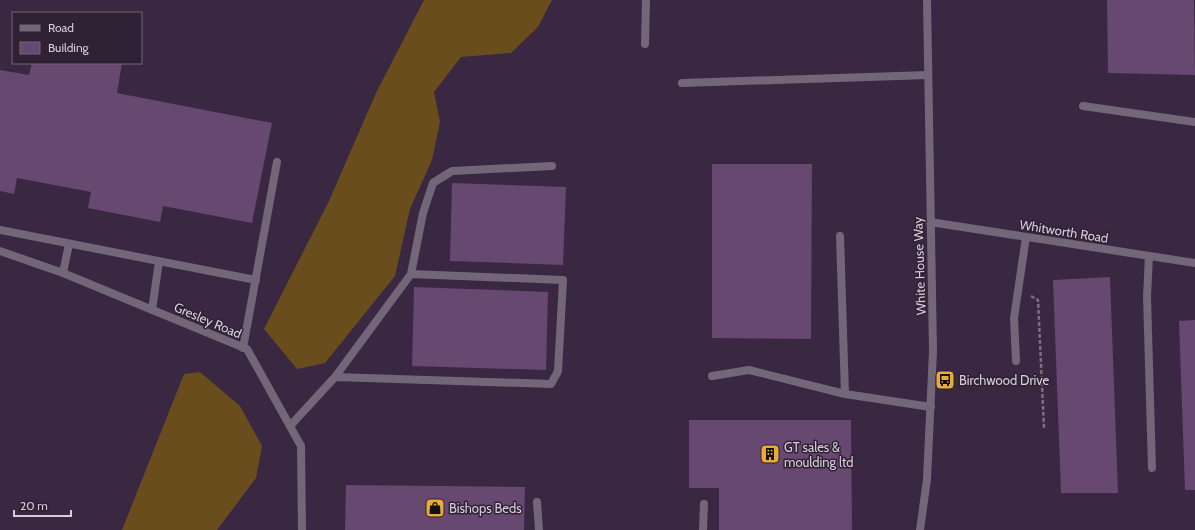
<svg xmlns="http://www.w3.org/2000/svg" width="1195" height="530" font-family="Cabin,sans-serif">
  <rect width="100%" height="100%" fill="#302135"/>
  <path fill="#3a2741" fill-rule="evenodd" d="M0,0H1195V530H0ZM13,13H141V63H13Z"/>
  <path fill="#694d1d" d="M424,0H552L538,27L511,53L461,57L434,92L440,122L432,160L410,209L395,276L325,363L297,369L264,329L329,201L376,93Z
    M200,372L240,406L262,446L256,478L217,530H122L184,374Z"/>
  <path fill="#664871" d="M1107,0H1194L1195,75L1108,73Z
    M32,63H122L117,93L272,123L252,223L163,206L160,222L88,208L91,192L17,178L14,194L0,191V70L29,75Z
    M712,164H812L811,339L712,338Z
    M452,183L566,187L563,265L450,261Z
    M1110,277L1118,493H1061L1053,280Z
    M414,287L548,292L546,370L412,366Z
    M1195,320V490H1185L1179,321Z
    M689,420H851L852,530H719V488H689Z
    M346,485L525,487L524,530H345Z"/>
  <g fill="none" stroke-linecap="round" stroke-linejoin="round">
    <path stroke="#7c6f80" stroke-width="2.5" stroke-dasharray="4 2" stroke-linecap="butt" d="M1031,296L1038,300L1044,428"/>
    <path stroke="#746679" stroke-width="8" d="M645,44L646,0
      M682,83L928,75
      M1083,106L1195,122
      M0,230L256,280
      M840,236L845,394L931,407
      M1149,256L1147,297L1152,468
      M63,273L69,244
      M411,274L423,213L433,183L452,171L552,166
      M152,310L159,261
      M243,348L277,162
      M1016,361L1014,318L1026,237
      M712,376L749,370L845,394
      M290,426L335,377L551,384L558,371L563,280L411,274L335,377
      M537,502L539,530
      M703,530L704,504"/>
    <path stroke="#746679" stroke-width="8" d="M930,222L1195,263
      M0,251L63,273L247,349L301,446L302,530
      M920,530L927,479L933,351L927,0"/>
  </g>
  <defs>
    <g id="bus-square" transform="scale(1)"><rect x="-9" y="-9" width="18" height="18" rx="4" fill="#e9ab38" stroke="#302135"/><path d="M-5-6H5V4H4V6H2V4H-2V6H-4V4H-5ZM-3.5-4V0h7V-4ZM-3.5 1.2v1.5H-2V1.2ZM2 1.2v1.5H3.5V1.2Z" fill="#111"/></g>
    <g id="building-square" transform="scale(1)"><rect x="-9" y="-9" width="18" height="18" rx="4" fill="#e9ab38" stroke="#302135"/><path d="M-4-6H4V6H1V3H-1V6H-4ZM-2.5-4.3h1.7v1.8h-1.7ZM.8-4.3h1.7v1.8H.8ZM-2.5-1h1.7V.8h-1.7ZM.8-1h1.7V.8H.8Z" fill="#111"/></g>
    <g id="shop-square" transform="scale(1)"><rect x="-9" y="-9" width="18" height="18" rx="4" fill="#e9ab38" stroke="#302135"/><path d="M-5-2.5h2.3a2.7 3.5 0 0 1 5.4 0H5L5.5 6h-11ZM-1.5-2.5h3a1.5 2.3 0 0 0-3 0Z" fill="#111"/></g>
  </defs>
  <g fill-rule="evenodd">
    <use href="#bus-square" x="945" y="380"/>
    <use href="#building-square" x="770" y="454"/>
    <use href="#shop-square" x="435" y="508"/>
  </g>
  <g text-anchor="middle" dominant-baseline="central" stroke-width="3" stroke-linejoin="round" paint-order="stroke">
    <g font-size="13" fill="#d7cdda" stroke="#302135">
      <text transform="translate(1064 231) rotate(9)">Whitworth Road</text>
      <text transform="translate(919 266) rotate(-92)">White House Way</text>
      <text transform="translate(208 320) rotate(23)">Gresley Road</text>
    </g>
    <g font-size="13" fill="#d7cdda" stroke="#302135" text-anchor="start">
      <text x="959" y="380">Birchwood Drive</text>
      <text x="784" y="447">GT sales &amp;<tspan x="784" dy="15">moulding ltd</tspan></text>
      <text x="449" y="508">Bishops Beds</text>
    </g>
  </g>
  <rect x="12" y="12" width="130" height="52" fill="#302135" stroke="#736677"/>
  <rect x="20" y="25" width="20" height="6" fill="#746679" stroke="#736677"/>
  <text x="48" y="32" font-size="12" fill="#d7cdda">Road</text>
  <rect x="20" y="42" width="20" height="12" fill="#664871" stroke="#736677"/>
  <text x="48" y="52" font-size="12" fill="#d7cdda">Building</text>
  <path d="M14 510v6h57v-6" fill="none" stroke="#d7cdda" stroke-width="2"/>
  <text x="20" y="510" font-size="12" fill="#d7cdda" stroke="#302135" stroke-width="3" paint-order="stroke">20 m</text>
</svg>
